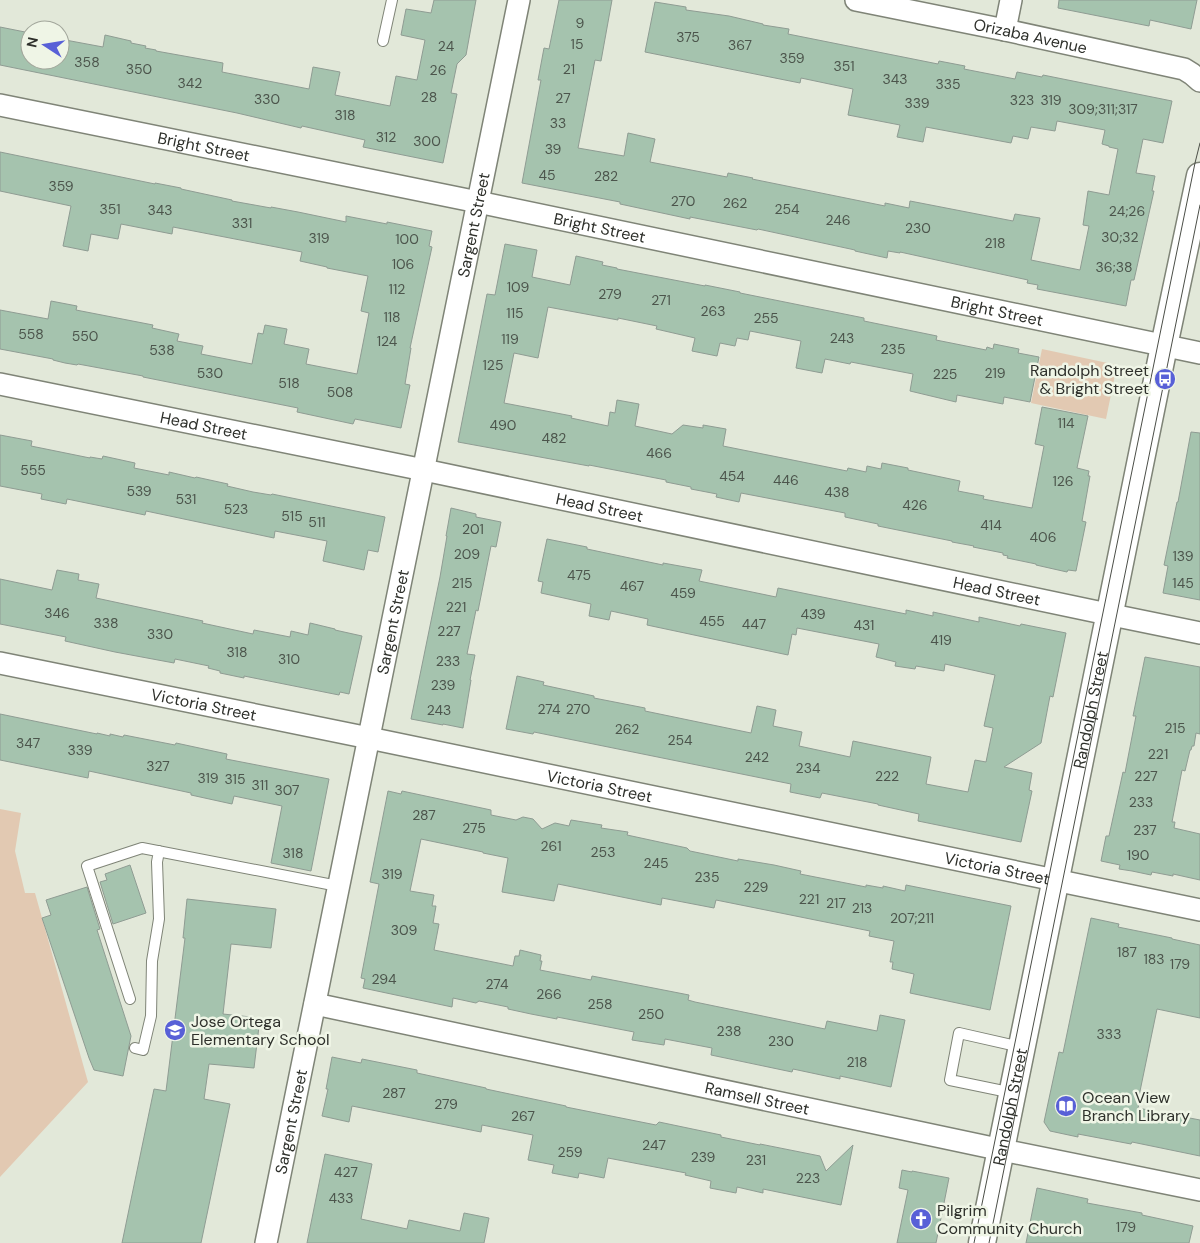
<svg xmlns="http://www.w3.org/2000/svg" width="1200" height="1243" font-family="'DM Sans',sans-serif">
  <rect width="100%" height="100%" fill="#e2e8d9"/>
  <path fill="#e2c9b2" d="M1042,349L1117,365L1106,419L1031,403Z
    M0,809L21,813L15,851L25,893H35L88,1082L0,1177Z"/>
  <path fill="#a5c3ae" stroke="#8f9c93" d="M434,0H476L466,55L457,64L451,93L457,94L443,163L363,147L365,140L302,126L301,128L237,113L0,65V27L30,33V60H60V39L103,47L105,35L131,41V43L146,46L145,48L156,50V51L223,63L222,72L309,89L313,67L340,72L335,95L390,106L396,76L417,80L425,40L401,35L406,9L431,13Z
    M559,0H612L601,61L595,60L578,148L624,156L628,133L655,139L650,162L727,177L728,173L753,178L752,179L885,206V203L909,208L910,201L1013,221L1015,214L1040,218L1031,260L1080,270L1089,226L1083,225L1088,191L1109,195L1118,149L1109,147V146L1102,144L1105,130L1057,121L1055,131L1031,127L1028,139L1013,136L1011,143L926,127L923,142L897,137L900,125L848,115L853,89L801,78L800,83L645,52L655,2L686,7V10L729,16L763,24V25L789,29L788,34L938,64L939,61L965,66L964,69L1015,79L1017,72L1042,77L1043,75L1172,101L1163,143L1143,139L1136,173L1155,176L1152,191H1154L1134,280H1131L1126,306L1037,289L1038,285L1027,283L1028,280L900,252V253L888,251L887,258L855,251V250L758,229L757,230L690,217V219L620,204V202L522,183L541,80H538L544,48L549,49Z
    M1059,0H1197L1191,29L1150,20L1149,26L1058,8Z
    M0,152L155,184V183L181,188V189L232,200V201L271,208V207L298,212L346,222V216L387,224V222L432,231L429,246L432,247L410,348H411L405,384L410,385L401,428L355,419L353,424L297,412L298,408L143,377V376L78,364L77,365L65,363L53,360V359L0,349V310L48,319L51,301L77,306L76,310L153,325L152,328L179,334L177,341L203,346L201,354L252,364L258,333L263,334L265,325L287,329L284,344L309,349L306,364L357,374L369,313L361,311L368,276L327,268V267L300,261L302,252L173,227L172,234L121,224L118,239L91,234L88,251L63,246L71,206L0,191Z
    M505,244L537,250L532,277L570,285L576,256L603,262L602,265L617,268V269L705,286V285L740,292V293L864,318V321L937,336L936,340L986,350L987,347L993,349L994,344L1019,349L1018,353L1039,357L1030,402L1004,397L1003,404L957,395L956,402L910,391L913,374L851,362L850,364L825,359L822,373L796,368L801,341L750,331L748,340L737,338L735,346L720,343L717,356L692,351L695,338L656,329L657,326L618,318V320L548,307L538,358L514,353L504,403L572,416L571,418L608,426L610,412L615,413L617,400L639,404L635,426L672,434L683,425L703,428V425L726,429L723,446L847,471L848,468L866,472L867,466L881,469L882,463L908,468V470L960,481L958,491L984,496L983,499L1032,508L1044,446L1035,444L1042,407L1088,416L1077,468L1089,471L1088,476H1090L1082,521L1086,522L1076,571L1068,570L1067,572L1036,565V564L1007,558L1008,556L1003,555V553L973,547L974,546L952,542V541L878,526V524L845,517V513L741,493L739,502L716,497L717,494L691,489V487L666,482V480L589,465V466L458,442L487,294L495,295Z
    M1191,432L1200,433V600L1163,593L1168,566L1164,565L1177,502H1178Z
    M0,435L32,441L31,446L90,458V457L102,459L103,456L135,463L134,468L169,475V472L195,478L196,477L228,484L227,486L253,492L271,495L272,494L385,517L378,552L368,550L364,570L323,561L327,541L275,531L274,538L146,511L145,515L67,499L66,504L41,499L42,494L0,486Z
    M451,508L476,514V517L501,522L496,547L491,546L478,611L476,610L467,654L475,655L470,680H471L463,728L443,724V725L411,719L440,577L447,536H446Z
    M547,539L587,547V549L663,565V563L702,570L699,581L776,597L778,588L906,614V610L933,616V612L979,622V617L1020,626L1021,624L1066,633L1053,697L1050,696L1041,743L1004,767L1032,773L1029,790L1032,791L1021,842L918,821L919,814L878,805V804L822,793L820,798L790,792L791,784L534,732L533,734L506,729L517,676L544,682L543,685L594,696V698L645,708V711L751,733L757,706L776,710L773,726L802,732L799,746L850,757L853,741L931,757L926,784L968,792L975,760L986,762L993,728L984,726L995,675L945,664L944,671L916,666L915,669L895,666L896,662L876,657L879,644L797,628L796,635L792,634L788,655L647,625L648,619L611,611L609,620L589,616L591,604L541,593L543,582L538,581Z
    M57,570L79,574L78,580L99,584L96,598L203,621L202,623L253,634L254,630L290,637L291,631L308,635L310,623L335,629V630L362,636L349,694L340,692L339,695L244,676V678L220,673V671L208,668L209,666L175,659L174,663L115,652L65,641L66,637L0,624V579L52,590Z
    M1145,657L1200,667V734L1196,733L1194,746H1192L1191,750H1190L1185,771L1182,770L1172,822H1175L1174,828L1200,834V880L1173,874V876L1152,872L1151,875L1132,871L1119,869L1120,865L1101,861L1106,836H1109L1123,772L1125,773L1136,716H1133Z
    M0,714L97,734V733L110,736V734L123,737L124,735L175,745L176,743L227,754L226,759L329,779L311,871L271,863L282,806L234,796L232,804L191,795V793L89,771L88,778L0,760Z
    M388,791L401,794L402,791L491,810V815L516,820L523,817L533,819L542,829L555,823L569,826L571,820L602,825L601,828L628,832L627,835L687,848L690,851L738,861V859L774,865L801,871L800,874L866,887V885L883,888V886L905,891L906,885L1011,906L990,1010L910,993L914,974L892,969L893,962H890L894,941L869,936L870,931L716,900L714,908L662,898L661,905L558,884L554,901L502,892L508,858L483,853V852L421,839L410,891L434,895L432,906H436L433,923L439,924L434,950L513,966L515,956H519L520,950L541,955L540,961H542L540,970L591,980L592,976L689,995L688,1000L695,1002L825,1029L827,1021L877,1031L880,1015L905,1020L891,1087L840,1076V1079L793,1069L792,1072L711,1055L712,1048L665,1039L664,1045L632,1040L634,1032L557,1017V1019L531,1014L508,1009V1007L479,1001L476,1003L453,998L452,1007L363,988L365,979L361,978L379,884L370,882Z
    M130,865L146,913L113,924L100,882L107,880L105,874Z
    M87,887L100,929L97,930L131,1036L123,1076L94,1070L89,1058L42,918L51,915L46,900Z
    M187,899L276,909L271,948L231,944L223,1014L260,1018L254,1068L209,1064L204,1099L230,1104L201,1243H122L154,1089L166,1091L185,938H183Z
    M1091,918L1119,924L1118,927L1172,938V939L1200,945V1018L1157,1009L1139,1096H1141L1138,1108L1200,1120V1156L1132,1142L1131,1144L1078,1134V1137L1050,1131L1044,1122L1059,1052L1063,1053Z
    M332,1057L361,1063L362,1059L417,1070V1073L486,1088V1089L566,1106V1107L656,1125L659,1122L721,1135V1137L760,1145V1144L820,1156L826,1171L853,1145L841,1205L763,1189V1193L737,1187L736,1193L710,1188L711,1181L685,1175L686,1173L608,1158L604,1178L579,1173L578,1178L552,1173L554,1165L528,1160L533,1135L482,1125L481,1132L352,1106L349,1122L322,1116L328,1089H326Z
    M325,1154L372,1164L361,1219L407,1229L409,1220L460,1231L464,1213L489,1218L484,1243H307Z
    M902,1170L912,1172V1171L949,1178L936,1243H897L908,1190L899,1188Z
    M1037,1188L1088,1199L1087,1203L1142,1213V1215L1193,1226L1189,1243H1026Z"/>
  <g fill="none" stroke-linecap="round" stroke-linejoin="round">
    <g stroke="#7f8477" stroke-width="12">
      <path id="service" d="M383,41L392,0
        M130,999L87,866L142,848L338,886
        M135,1048L143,1050L151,1016L152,961L159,919L157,862L159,851
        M1013,1093L950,1080L959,1033L1021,1047"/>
    </g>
    <g stroke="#7f8477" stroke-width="24">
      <g id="minor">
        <path id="s1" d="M856,0L1005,30L1184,69L1192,74L1200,81"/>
        <path d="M1005,30L1011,0"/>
        <path id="s2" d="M0,105L478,202L1200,353"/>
        <path id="s3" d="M0,384L424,470L1117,616L1200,633"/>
        <path id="s4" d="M0,663L369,738L1200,910"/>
        <path id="s5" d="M315,1004L1007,1151L1200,1190"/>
        <path id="s6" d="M266,1243L519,0"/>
      </g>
    </g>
    <g stroke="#7f8477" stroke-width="29">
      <g id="tertiary">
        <path id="s7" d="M982,1243L1164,346L1200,176"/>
      </g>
    </g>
    <use href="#service" stroke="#fff" stroke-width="10"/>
    <use href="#minor" stroke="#fff" stroke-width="21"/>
    <use href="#tertiary" stroke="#fff" stroke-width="26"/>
    <path stroke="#4b4e47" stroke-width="1" d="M974,1243L1195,163L1200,143
      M989,1243L1200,205"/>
  </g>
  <defs>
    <g id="bus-disc" transform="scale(1.125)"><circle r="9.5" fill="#5860d7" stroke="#eff5e6"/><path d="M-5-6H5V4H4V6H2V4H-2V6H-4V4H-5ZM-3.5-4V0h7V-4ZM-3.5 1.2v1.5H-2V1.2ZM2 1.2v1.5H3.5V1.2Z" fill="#fff"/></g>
    <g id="school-disc" transform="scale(1.125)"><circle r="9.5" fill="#5860d7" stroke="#eff5e6"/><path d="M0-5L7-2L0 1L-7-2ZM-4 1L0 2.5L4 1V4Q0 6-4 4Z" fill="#fff"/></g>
    <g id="library-disc" transform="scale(1.125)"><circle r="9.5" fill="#5860d7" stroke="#eff5e6"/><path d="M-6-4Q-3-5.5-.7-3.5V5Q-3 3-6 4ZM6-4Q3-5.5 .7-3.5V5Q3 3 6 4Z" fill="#fff"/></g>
    <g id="church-disc" transform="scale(1.125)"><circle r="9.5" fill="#5860d7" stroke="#eff5e6"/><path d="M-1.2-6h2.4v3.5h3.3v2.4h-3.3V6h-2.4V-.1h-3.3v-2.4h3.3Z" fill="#fff"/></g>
  </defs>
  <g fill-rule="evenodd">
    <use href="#bus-disc" x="1165" y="379"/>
    <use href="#school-disc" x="175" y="1030"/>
    <use href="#library-disc" x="1066" y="1106"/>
    <use href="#church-disc" x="921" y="1219"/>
  </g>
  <g text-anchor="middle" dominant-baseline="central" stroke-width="5" stroke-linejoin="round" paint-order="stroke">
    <g font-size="14" fill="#4c554c">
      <text x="580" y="23">9</text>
      <text x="688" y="37">375</text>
      <text x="577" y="44">15</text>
      <text x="740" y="45">367</text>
      <text x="446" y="46">24</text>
      <text x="792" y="58">359</text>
      <text x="87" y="62">358</text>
      <text x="844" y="66">351</text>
      <text x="139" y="69">350</text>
      <text x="569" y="69">21</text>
      <text x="438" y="70">26</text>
      <text x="895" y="79">343</text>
      <text x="190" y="83">342</text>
      <text x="948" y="84">335</text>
      <text x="429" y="97">28</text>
      <text x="563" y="98">27</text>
      <text x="267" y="99">330</text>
      <text x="1022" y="100">323</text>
      <text x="1051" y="100">319</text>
      <text x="917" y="103">339</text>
      <text x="1103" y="109">309;311;317</text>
      <text x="345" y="115">318</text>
      <text x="558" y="123">33</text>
      <text x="386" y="137">312</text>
      <text x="427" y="141">300</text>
      <text x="553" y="149">39</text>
      <text x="547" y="175">45</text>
      <text x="606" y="176">282</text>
      <text x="61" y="186">359</text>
      <text x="683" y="201">270</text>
      <text x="735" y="203">262</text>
      <text x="110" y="209">351</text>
      <text x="787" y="209">254</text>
      <text x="160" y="210">343</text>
      <text x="1127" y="211">24;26</text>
      <text x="838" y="220">246</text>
      <text x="242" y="223">331</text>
      <text x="918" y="228">230</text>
      <text x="1120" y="237">30;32</text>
      <text x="319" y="238">319</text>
      <text x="407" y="239">100</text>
      <text x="995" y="243">218</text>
      <text x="403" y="264">106</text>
      <text x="1114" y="267">36;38</text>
      <text x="518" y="287">109</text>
      <text x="397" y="289">112</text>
      <text x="610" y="294">279</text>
      <text x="661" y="300">271</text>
      <text x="713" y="311">263</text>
      <text x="515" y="313">115</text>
      <text x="392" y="317">118</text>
      <text x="766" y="318">255</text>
      <text x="31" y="334">558</text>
      <text x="85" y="336">550</text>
      <text x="842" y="338">243</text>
      <text x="510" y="339">119</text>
      <text x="387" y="341">124</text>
      <text x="893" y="349">235</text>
      <text x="162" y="350">538</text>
      <text x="493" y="365">125</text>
      <text x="210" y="373">530</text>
      <text x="995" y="373">219</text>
      <text x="945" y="374">225</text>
      <text x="289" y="383">518</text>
      <text x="340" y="392">508</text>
      <text x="1066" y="423">114</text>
      <text x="503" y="425">490</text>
      <text x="554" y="438">482</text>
      <text x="659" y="453">466</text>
      <text x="33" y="470">555</text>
      <text x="732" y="476">454</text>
      <text x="786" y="480">446</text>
      <text x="1063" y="481">126</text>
      <text x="139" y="491">539</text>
      <text x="837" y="492">438</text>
      <text x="186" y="499">531</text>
      <text x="915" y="505">426</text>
      <text x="236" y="509">523</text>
      <text x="292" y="516">515</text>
      <text x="317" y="522">511</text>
      <text x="991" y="525">414</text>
      <text x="473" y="529">201</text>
      <text x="1043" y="537">406</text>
      <text x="467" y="554">209</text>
      <text x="1183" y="556">139</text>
      <text x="579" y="575">475</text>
      <text x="462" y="583">215</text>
      <text x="1183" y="583">145</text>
      <text x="632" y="586">467</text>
      <text x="683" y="593">459</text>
      <text x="456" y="607">221</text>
      <text x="57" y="613">346</text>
      <text x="813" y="614">439</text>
      <text x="712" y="621">455</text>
      <text x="106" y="623">338</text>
      <text x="754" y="624">447</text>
      <text x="864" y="625">431</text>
      <text x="449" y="631">227</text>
      <text x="160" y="634">330</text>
      <text x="941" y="640">419</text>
      <text x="237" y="652">318</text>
      <text x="289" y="659">310</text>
      <text x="448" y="661">233</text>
      <text x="443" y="685">239</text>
      <text x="549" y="709">274</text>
      <text x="578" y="709">270</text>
      <text x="439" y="710">243</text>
      <text x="1175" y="728">215</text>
      <text x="627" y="729">262</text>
      <text x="680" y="740">254</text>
      <text x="28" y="743">347</text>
      <text x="80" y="750">339</text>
      <text x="1158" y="754">221</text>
      <text x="757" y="757">242</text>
      <text x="158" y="766">327</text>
      <text x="808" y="768">234</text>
      <text x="887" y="776">222</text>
      <text x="1146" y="776">227</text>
      <text x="208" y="778">319</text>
      <text x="235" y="779">315</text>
      <text x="260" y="785">311</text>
      <text x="287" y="790">307</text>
      <text x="1141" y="802">233</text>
      <text x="424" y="815">287</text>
      <text x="474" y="828">275</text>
      <text x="1145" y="830">237</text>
      <text x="551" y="846">261</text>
      <text x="603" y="852">253</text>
      <text x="293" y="853">318</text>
      <text x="1138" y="855">190</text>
      <text x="656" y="863">245</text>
      <text x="392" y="874">319</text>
      <text x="707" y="877">235</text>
      <text x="756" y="887">229</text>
      <text x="809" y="899">221</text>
      <text x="836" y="903">217</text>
      <text x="862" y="908">213</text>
      <text x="912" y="918">207;211</text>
      <text x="404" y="930">309</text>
      <text x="1127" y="952">187</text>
      <text x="1154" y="959">183</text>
      <text x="1180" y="964">179</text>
      <text x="384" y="979">294</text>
      <text x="497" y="984">274</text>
      <text x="549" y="994">266</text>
      <text x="600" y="1004">258</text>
      <text x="651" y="1014">250</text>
      <text x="729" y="1031">238</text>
      <text x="1109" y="1034">333</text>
      <text x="781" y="1041">230</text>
      <text x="857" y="1062">218</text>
      <text x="394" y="1093">287</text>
      <text x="446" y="1104">279</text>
      <text x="523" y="1116">267</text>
      <text x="654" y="1145">247</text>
      <text x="570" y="1152">259</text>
      <text x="703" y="1157">239</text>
      <text x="756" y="1160">231</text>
      <text x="346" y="1172">427</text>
      <text x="808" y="1178">223</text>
      <text x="341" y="1198">433</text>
      <text x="1126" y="1227">179</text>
    </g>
    <g font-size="16" fill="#2e302b" stroke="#eff5e6">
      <text stroke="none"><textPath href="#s1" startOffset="178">Orizaba Avenue</textPath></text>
      <text stroke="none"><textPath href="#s2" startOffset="208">Bright Street</textPath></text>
      <text stroke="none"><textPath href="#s6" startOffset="1039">Sargent Street</textPath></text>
      <text stroke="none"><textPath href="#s2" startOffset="612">Bright Street</textPath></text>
      <text stroke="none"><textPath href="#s2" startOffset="1018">Bright Street</textPath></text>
      <text stroke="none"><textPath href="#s3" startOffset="208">Head Street</textPath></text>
      <text stroke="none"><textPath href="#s3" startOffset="612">Head Street</textPath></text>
      <text stroke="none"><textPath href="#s3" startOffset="1018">Head Street</textPath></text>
      <text stroke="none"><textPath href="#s6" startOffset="634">Sargent Street</textPath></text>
      <text stroke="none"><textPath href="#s4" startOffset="208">Victoria Street</textPath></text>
      <text stroke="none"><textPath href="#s7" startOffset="544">Randolph Street</textPath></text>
      <text stroke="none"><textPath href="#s4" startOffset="612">Victoria Street</textPath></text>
      <text stroke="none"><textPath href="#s4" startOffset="1018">Victoria Street</textPath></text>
      <text stroke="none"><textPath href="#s5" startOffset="452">Ramsell Street</textPath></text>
      <text stroke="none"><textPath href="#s7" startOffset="139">Randolph Street</textPath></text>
      <text stroke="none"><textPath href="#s6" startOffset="124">Sargent Street</textPath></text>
    </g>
    <g font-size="16" fill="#2e302b" stroke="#eff5e6" text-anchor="start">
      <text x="1149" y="370" text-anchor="end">Randolph Street<tspan x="1149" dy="18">&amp; Bright Street</tspan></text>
      <text x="191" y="1021">Jose Ortega<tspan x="191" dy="18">Elementary School</tspan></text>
      <text x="1082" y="1097">Ocean View<tspan x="1082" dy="18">Branch Library</tspan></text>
      <text x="937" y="1210">Pilgrim<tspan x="937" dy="18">Community Church</tspan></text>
    </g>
  </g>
  <g transform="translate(45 45) rotate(282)"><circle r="24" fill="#eff5e6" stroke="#a2a69b"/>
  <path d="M0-4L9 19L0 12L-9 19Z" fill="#5860d7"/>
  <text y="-8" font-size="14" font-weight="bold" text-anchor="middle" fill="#2e302b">N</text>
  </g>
</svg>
